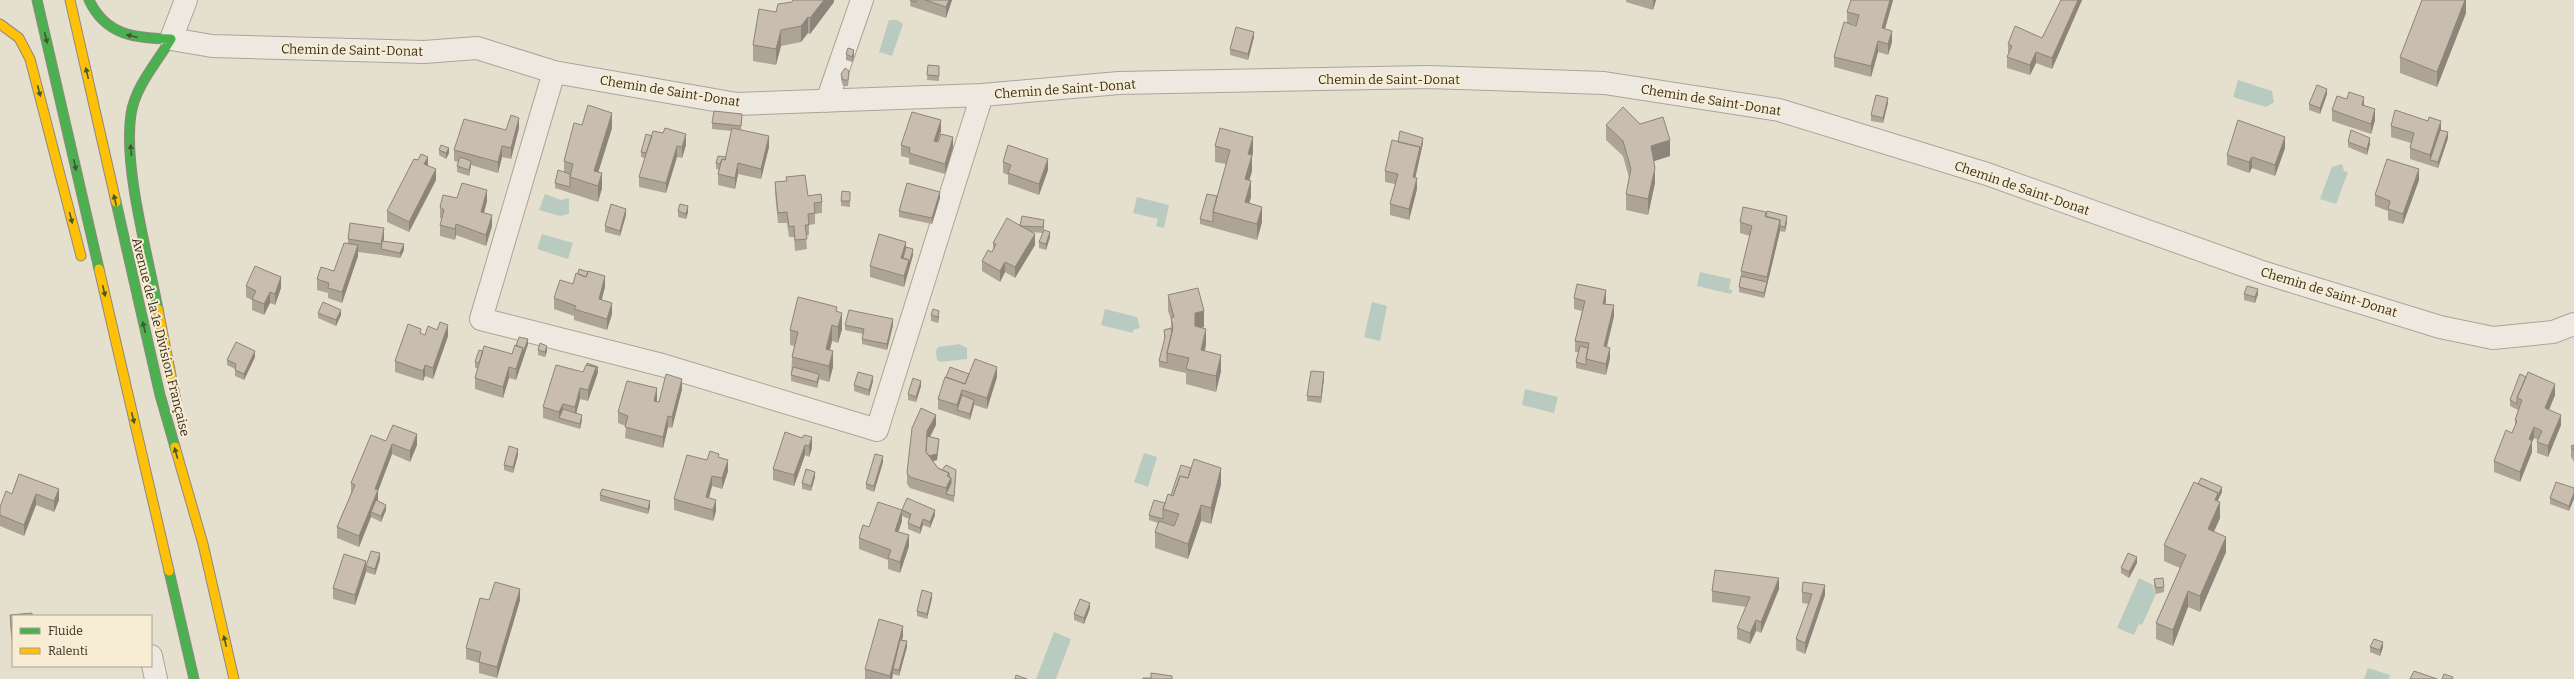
<svg xmlns="http://www.w3.org/2000/svg" width="2574" height="679" font-family="Bitter,serif">
  <rect width="100%" height="100%" fill="#e5dfce"/>
  <path fill="#b9cbc0" d="M889,20H897L903,24L892,56L879,52Z
    M2238,80L2272,91L2274,102L2266,107L2233,97Z
    M2342,164L2344,171L2348,172L2336,204L2320,199L2332,167Z
    M545,194L561,200L569,198V214L560,216L539,210Z
    M1137,197L1169,205L1164,228L1156,226L1158,219L1133,213Z
    M542,234L573,243L568,259L537,249Z
    M1700,272L1731,279L1729,289L1733,290L1731,294L1697,286Z
    M1372,302L1387,306L1380,341L1364,337Z
    M1105,309L1137,317L1140,328L1133,330V333L1101,325Z
    M959,344L967,348V359L940,362L937,360L936,351L938,347Z
    M1525,389L1558,397L1554,413L1522,405Z
    M1144,453L1157,457L1148,487L1134,482Z
    M2139,578L2153,585L2156,594L2142,625L2139,624L2134,635L2117,628Z
    M1054,632L1071,639L1056,679H1036Z
    M2368,668L2390,675L2389,679H2364Z"/>
  <g fill="none" stroke-linecap="round" stroke-linejoin="round">
    <g stroke="#aba497" stroke-width="24">
      <path id="street" d="M186,0L171,39L212,46L424,52L477,48L554,72L737,104L982,95L1119,83L1428,77L1604,83L1779,110L1987,174L2265,273L2440,327L2493,338L2553,332L2574,324
        M554,72L481,319L662,365L877,430L982,95
        M827,101L862,0
        M151,656L156,679"/>
    </g>
    <g stroke="#90897e" stroke-width="11">
      <path id="fast" d="M37,0L99,269
        M89,0C106,36 135,38 171,39
        M116,202L160,395L175,447
        M158,309C148,255 123,167 131,114C135,87 157,62 171,39
        M169,571L194,679"/>
    </g>
    <g stroke="#90897e" stroke-width="11">
      <path id="slow" d="M70,0L116,202
        M0,24L19,38L30,59L81,256
        M99,269L169,571
        M158,309L176,401
        M175,447L203,544L234,679"/>
    </g>
    <use href="#street" stroke="#eee9e0" stroke-width="22"/>
    <use href="#fast" stroke="#4caf50" stroke-width="9"/>
    <use href="#slow" stroke="#ffc107" stroke-width="9"/>
  </g>
  <path fill="#ada396" d="M834,0V2L810,34L808,33L801,42L781,46L776,65L753,61V45L776,12Z
    M911,0H952L946,18L910,6Z
    M1626,0H1656L1653,10L1626,2Z
    M1851,0H1893L1885,29L1892,42L1888,55L1878,52L1871,77L1834,67V57L1856,25L1847,23V12Z
    M2061,0H2082L2052,69L2036,63L2030,75L2007,68V57L2008,55V44L2042,38Z
    M2466,0V13L2437,87L2400,73V57Z
    M1254,37L1248,60L1230,55V49Z
    M846,54L854,56L852,62L846,60Z
    M928,65L939,66V81L927,80Z
    M841,74L849,77L848,86H843L841,79Z
    M2327,94L2320,114L2309,110V104Z
    M1888,103L1883,123L1871,121V115Z
    M2364,105L2375,120L2371,134L2332,121V110Z
    M742,119L741,130L769,147L761,179L738,174L735,189L718,185V174L719,170L716,169V163L726,157L732,131L712,129V123Z
    M582,125L612,128L598,172L602,188L598,202L555,188V183L564,172V161Z
    M1606,125L1670,156L1654,161L1655,183L1648,215L1626,210V194L1629,178L1623,156L1606,140Z
    M2391,126L2441,130L2448,138L2438,168L2410,159V148L2411,143L2391,137Z
    M519,128L511,159L502,157L498,173L471,165L469,176L457,172V166L458,162L454,161V150L506,130Z
    M941,131L937,142L953,148L945,174L909,164V158L901,156V145Z
    M1398,142L1423,143L1415,178L1417,189L1409,220L1390,215V204L1395,184L1385,182V171Z
    M2348,142L2370,144L2367,155L2348,147Z
    M686,145L682,158L677,157L666,193L639,187V177L645,158L641,157V152Z
    M1215,146L1253,152L1252,157V171L1249,181L1251,197L1249,203L1262,222L1257,240L1200,224V219L1217,196L1226,164L1215,162Z
    M2285,148L2275,176L2252,168L2249,173L2227,165V155Z
    M439,150L449,153L446,159L439,155Z
    M1003,162L1048,170L1039,195L1008,184V175L1003,173Z
    M428,166L436,180L409,232L387,222V211Z
    M786,177L808,196L822,202V213L815,214V224L809,225V235L806,236L807,249L795,251L794,237H789L787,223H778L775,193V182L786,181Z
    M2419,180L2403,224L2388,220V211L2375,206V195Z
    M850,197V207L841,206V201Z
    M457,198L487,201L484,213L492,226L486,246L456,235L455,240L440,236V225L442,219L440,218V207Z
    M940,198L932,224L899,217V211Z
    M678,211L688,212L686,219L678,217Z
    M626,215L620,236L605,232V226Z
    M1766,217L1787,222L1785,232L1780,231L1764,298L1739,292V287L1741,276V271L1750,236L1740,233V222Z
    M1044,225L1043,233L1031,232L1035,245L1015,278L1005,272L1000,282L982,271V261L992,252L993,250V243L1020,226Z
    M1050,237L1046,250L1039,248V242Z
    M348,239H384L383,241L404,250L400,258L381,255L358,252V256L342,303L328,298V293L317,290V279L334,271L348,243Z
    M906,247L913,255L904,287L870,277V266Z
    M573,284L605,287L601,300L612,314L607,330L574,320V316L554,309V298Z
    M246,286L281,288L275,305L270,303L264,315L252,310V300L246,297Z
    M2244,294H2258L2255,303L2244,300Z
    M1168,295L1204,327L1201,328L1206,344L1205,351L1221,371L1216,392L1186,384V373L1159,367V361L1165,340L1164,336V330L1171,328V319L1168,311Z
    M1574,298L1606,301L1605,304L1614,316L1607,347L1610,358L1606,375L1576,368V362L1578,352H1575V341L1582,311L1574,309Z
    M837,311L842,329L838,343L832,341L830,350L833,367L829,382L819,379L817,388L791,381L792,357L794,346L790,345V330Z
    M318,313L341,315L336,326L318,318Z
    M931,315L939,316L938,323L931,321Z
    M845,325H893L887,350L862,344V339L863,334L845,330Z
    M437,330L448,336L433,379L425,376L423,381L395,372V361L421,334L425,335Z
    M528,344L516,380L509,378L503,398L475,389V378L478,368H475V362L483,351L512,354L516,346Z
    M538,350L547,351L545,357L538,355Z
    M255,357L244,380L235,376V369L227,365V360Z
    M583,372H598L588,401L580,399L576,413L582,420L580,429L543,418V407Z
    M969,374L997,377L987,409L974,405L970,420L938,409V399L946,377Z
    M2520,374L2555,395L2549,410L2561,425L2548,457L2537,453V442L2538,440L2534,438L2532,442V452L2520,482L2494,472V461L2512,433L2515,427V420L2518,410L2510,406V400Z
    M1324,378L1321,403L1307,401V396Z
    M873,381L869,396L854,391V385Z
    M921,386L916,402L908,400V394Z
    M682,389L672,428L668,427L663,448L625,438L626,426L618,423V412L657,399V401L659,402Z
    M936,425L930,437L939,444L937,460L933,461L938,468L956,475L954,502L910,488L907,484V473Z
    M802,438L812,448L809,457L805,455L794,486L773,480V469Z
    M386,441L417,445L410,462L392,454L378,491V501L386,510L381,522L371,517L359,547L337,538V527L351,493V483Z
    M2574,445V462L2571,457V446Z
    M518,455L513,473L504,470V465Z
    M719,458L728,471L722,489L712,486L709,498L716,511L713,521L674,510V499L707,460Z
    M883,462L874,492L866,489V484Z
    M19,474L59,500L54,512L36,505L24,536L0,526V507L12,494Z
    M815,477L811,491L802,489V483Z
    M1221,484L1211,524L1201,521L1188,559L1155,548V532L1158,523L1149,520V515L1165,503L1171,495Z
    M2198,484L2222,492L2218,500L2220,518L2214,531L2226,552L2200,612L2188,607L2173,646L2156,639V623L2180,568L2164,561V545Z
    M2574,488L2569,511L2550,504V498Z
    M600,495L650,507L648,514L600,501Z
    M902,510L935,515L930,528L923,525L920,534L908,529V523L909,519L902,516Z
    M902,521L898,532L909,546L900,573L888,569V560L859,549V538L869,527Z
    M380,559L375,575L366,572L355,605L333,599V588L366,566Z
    M2137,563L2129,578L2121,573V568Z
    M2154,579L2164,587V592L2156,594L2154,585Z
    M1779,589L1761,633L1756,631L1750,644L1737,639V628L1746,607L1712,602V591Z
    M1802,592L1825,595L1805,654L1796,650V639L1809,604L1802,603Z
    M932,598L927,619L917,616V611Z
    M489,600H520L497,678L479,673V663L466,659V648Z
    M1090,608L1084,624L1074,620V614Z
    M10,615L13,616V653L10,626Z
    M903,636L902,640L907,647L899,676L893,674L892,679H865V669Z
    M2370,647H2383L2380,656L2370,652Z
    M14,666H26L15,667Z"/>
  <path fill="#8d847a" d="M824,0H834V2L810,34V18Z
    M949,0H952L946,18V7Z
    M1653,0H1656L1653,10Z
    M1890,0H1893L1882,39V28Z
    M2078,0H2082L2052,69V58Z
    M2465,0H2466V13L2437,87V72Z
    M808,17V33L801,42V26Z
    M781,30V46L776,65V49Z
    M1892,31V42L1888,55V44Z
    M1254,32V37L1248,60V54Z
    M1878,41V52L1871,77V66Z
    M854,50V56L852,62V57Z
    M2036,52V63L2030,75V65Z
    M2327,89V94L2320,114V108Z
    M2364,97V108L2362,105Z
    M1888,98V103L1883,123V118Z
    M2375,109V120L2371,134V124Z
    M612,113V128L594,186V171Z
    M519,118V128L511,159V148Z
    M941,120V131L934,152V141Z
    M2441,121V132L2430,160V155Z
    M2448,132V138L2438,168V162Z
    M686,134V145L682,158V147Z
    M769,136V147L761,179V169Z
    M953,137V148L945,174V164Z
    M1253,137V152L1252,157V171L1245,195V179L1248,154Z
    M2285,137V148L2275,176V165Z
    M1423,138V143L1413,188V177L1420,147Z
    M2370,138V144L2367,155V149Z
    M1670,140V156L1651,162V146Z
    M502,146V157L498,173V162Z
    M677,146V157L666,193V183Z
    M449,148V153L446,159V153Z
    M428,157V168L424,164Z
    M2252,157V168L2249,173V162Z
    M1048,159V170L1039,195V184Z
    M471,161V166L469,176V170Z
    M738,163V174L735,189V178Z
    M1655,168V183L1648,215V199Z
    M436,169V180L409,232V222Z
    M2419,169V180L2403,224V214Z
    M602,173V188L598,202V186Z
    M1417,178V189L1409,220V209Z
    M1251,181V197L1245,218V202Z
    M487,190V201L481,223V212Z
    M940,192V198L932,224V218Z
    M688,206V212L686,219V214Z
    M1262,207V222L1257,240V224Z
    M626,209V215L620,236V231Z
    M492,215V226L486,246V235Z
    M1787,216V222L1785,232V227Z
    M1044,220V225L1043,233V227Z
    M1780,220V231L1764,298V293L1767,282V277Z
    M456,224V235L455,240V229Z
    M384,228V239L382,249H381V244Z
    M1050,232V237L1046,250V244Z
    M1035,234V245L1015,278V267Z
    M906,242V253L901,263V258Z
    M404,244V250L400,258V253Z
    M358,245V256L342,303V292Z
    M913,249V255L904,287V276L909,260Z
    M1005,262V272L1000,282V271Z
    M605,276V287L599,310V299Z
    M281,277V288L275,305V294Z
    M2258,289V294L2255,303V297Z
    M1606,290V301L1603,314V304Z
    M270,292V303L264,315V304Z
    M612,303V314L607,330V319Z
    M1614,305V316L1604,357V346Z
    M341,310V315L336,326V320Z
    M939,311V316L938,323V317Z
    M1204,311V327L1195,329V313Z
    M842,313V329L838,343V327Z
    M893,319V325L887,350V344Z
    M448,325V336L433,379V368Z
    M832,325V341L826,365V349Z
    M1206,329V344L1201,366V350Z
    M528,339V344L516,380V369L523,348Z
    M547,346V351L545,357V352Z
    M1610,348V358L1606,375V364Z
    M255,351V357L244,380V374Z
    M833,351V367L829,382V366Z
    M1221,355V371L1216,392V376Z
    M425,365V376L423,381V371Z
    M509,367V378L503,398V387Z
    M596,367V378L588,401V390Z
    M598,367V372L596,378V373Z
    M997,367V377L987,409V398Z
    M1324,372V378L1321,403V397Z
    M819,374V379L817,388V382Z
    M873,376V381L869,396V390Z
    M682,379V389L672,428V417Z
    M921,381V386L916,402V397Z
    M2555,384V395L2545,419V408Z
    M580,388V399L575,418V407Z
    M657,388V399L654,412V401Z
    M962,390V401L957,410V405Z
    M974,400V405L970,420V414Z
    M563,404V415L559,418V412Z
    M582,415V420L580,429V424Z
    M936,415V425L927,442L939,439L937,460L926,463L927,431Z
    M2561,415V425L2548,457V446Z
    M668,416V427L663,448V437Z
    M2534,427V438L2532,442V452L2520,482V472L2529,439Z
    M417,434V445L410,462V451Z
    M812,437V448L809,457V446Z
    M392,444V454L378,491V501L371,512V517L359,547V536L375,489Z
    M805,445V455L794,486V475Z
    M518,449V455L513,473V467Z
    M883,456V462L874,492V486Z
    M728,460V471L722,489V478Z
    M1221,468V484L1211,524V508Z
    M815,472V477L811,491V486Z
    M949,473L951,478V489L946,494L947,476Z
    M712,476V486L706,508V497Z
    M2222,487V492L2218,500V507L2220,502V518L2208,545V529L2215,500L2218,493Z
    M59,489V500L54,512V501Z
    M2574,493V499L2569,511V506Z
    M36,494V505L24,536V525Z
    M716,500V511L713,521V510Z
    M650,501V507L648,514V509Z
    M386,505V510L381,522V516Z
    M1201,505V521L1188,559V544Z
    M902,510V521L895,542V531Z
    M935,510V515L930,528V522Z
    M923,519V525L920,534V528Z
    M909,535V546L900,573V562Z
    M2226,537V552L2200,612V596Z
    M380,553V559L375,575V569Z
    M2137,557V563L2129,578V572Z
    M366,561V572L355,605V595Z
    M1779,578V589L1761,633V622Z
    M1825,585V595L1805,654V643Z
    M520,589V600L497,678V667Z
    M2188,591V607L2173,646V630Z
    M932,593V598L927,619V614Z
    M1090,603V608L1084,624V618Z
    M1756,620V631L1750,644V633Z
    M903,626V636L894,669H893V674L892,679H890V676Z
    M907,641V647L899,676V670Z
    M2383,642V647L2380,656V650Z"/>
  <path fill="#c9bdaf" stroke="#8d847a" d="M793,0H824L810,18L808,17L801,26L781,30L776,49L753,45L759,9L776,12L778,4L792,2Z
    M911,0H916V2L910,1Z
    M925,0H949L946,7Z
    M1851,0H1890L1882,28L1892,31L1888,44L1878,41L1871,66L1834,57L1844,22L1856,26L1859,15L1847,12Z
    M2061,0H2078L2052,58L2036,52L2030,65L2007,57L2012,46L2008,44L2015,26L2042,38Z
    M2422,0H2465L2437,72L2400,57Z
    M1236,27L1254,32L1248,54L1230,49Z
    M848,48L854,50L852,57L846,54Z
    M928,65L939,66V76L927,75Z
    M845,68L849,71L848,80H843L841,74Z
    M2317,85L2327,89L2320,108L2309,104Z
    M2349,92L2364,97L2362,105L2375,109L2371,124L2332,110L2337,96L2347,99Z
    M1876,95L1888,98L1883,118L1871,115Z
    M588,105L612,113L594,171L602,173L598,186L570,177L573,164L564,161L574,123L582,125Z
    M1623,107L1640,124L1663,117L1670,140L1651,146L1655,168L1648,199L1626,194L1631,169L1623,141L1606,125Z
    M2395,110L2428,121L2429,117L2441,121L2430,155L2410,148L2414,133L2391,126Z
    M714,111L742,114L741,126L712,123Z
    M912,112L941,120L934,141L938,142L941,134L953,137L945,164L909,153L910,148L901,145Z
    M511,115L519,118L511,148L502,146L498,162L454,150L464,119L506,130Z
    M2238,120L2285,137L2275,165L2252,157L2249,162L2227,155Z
    M665,128L686,134L682,147L677,146L666,183L639,177L653,131L663,133Z
    M732,128L769,136L761,169L738,163L735,178L718,174L722,159L725,160Z
    M1220,128L1253,137L1248,154L1252,155L1245,179L1251,181L1245,202L1262,207L1257,224L1213,212L1230,150L1215,146Z
    M2351,130L2370,138L2367,149L2348,142Z
    M2440,130L2448,132L2438,162L2430,160Z
    M1400,131L1423,138L1420,152V147L1398,142Z
    M646,134L652,136L646,153L641,152Z
    M1392,140L1420,147L1413,177L1417,178L1409,209L1390,204L1398,174L1385,171Z
    M441,145L449,148L446,153L439,150Z
    M1008,145L1048,159L1039,184L1008,173L1011,165L1003,162Z
    M421,154L428,157L424,164L436,169L409,222L387,211L414,159L418,160Z
    M718,156L726,157L725,160L722,159L720,164L716,163Z
    M460,157L471,161L469,170L457,166Z
    M2387,159L2419,169L2403,214L2388,209L2390,201L2375,195Z
    M558,170L570,174V187L555,183Z
    M805,175L808,196L821,194L822,202L814,203L815,213L808,214L809,225H805L807,239L795,240L794,226L789,227L787,212L778,213L775,182L787,181L786,177Z
    M462,183L487,190L481,212L492,215L486,235L456,224L455,229L440,225L444,210L440,207L443,195L457,198Z
    M907,183L940,192L932,218L899,211Z
    M842,191L850,192V201H841Z
    M1207,194L1217,196L1213,212V222L1200,219Z
    M611,204L626,209L620,231L605,226Z
    M680,204L688,206L686,214L678,211Z
    M1743,207L1766,212L1765,216L1780,220L1767,277L1741,271L1752,226L1740,222Z
    M1767,211L1787,216L1785,227L1780,226V220L1766,217Z
    M1022,216L1044,220L1043,227L1020,226Z
    M1007,218L1035,234L1015,267L1005,262L1000,271L982,261L988,250L992,252L996,244L993,243Z
    M350,223L384,228L381,244L348,239Z
    M1044,230L1050,232L1046,244L1039,242Z
    M879,234L906,242L901,258L909,260L904,276L870,266Z
    M382,241L404,244L400,253L381,249Z
    M344,243L358,245L342,292L328,288L329,283L317,279L321,267L334,271Z
    M906,247L913,249L909,265V260L903,258Z
    M255,266L281,277L275,294L270,292L264,304L252,299L256,291L246,286Z
    M579,269L588,272L586,277L578,274Z
    M588,271L605,276L599,299L612,303L607,319L574,309L576,306L554,298L560,280L573,284L576,273L586,277Z
    M1741,276L1767,282L1764,293L1739,287Z
    M1577,284L1606,290L1603,304L1614,305L1604,346L1610,348L1606,364L1586,359L1589,343L1575,341L1585,301L1574,298Z
    M2247,286L2258,289L2255,297L2244,294Z
    M1198,288L1204,311L1195,313V326L1206,329L1201,350L1221,355L1216,376L1186,369L1189,358L1167,353L1173,327L1171,318L1174,317L1168,295Z
    M798,297L837,307L836,311L842,313L838,327L832,325L826,349L833,351L829,366L792,357L798,332L790,330Z
    M323,302L341,310L336,320L318,313Z
    M933,309L939,311L938,317L931,315Z
    M849,310L893,319L887,344L862,339L864,329L845,325Z
    M440,322L448,325L433,368L425,365L423,371L395,361L408,324L421,329L420,333L425,335L428,326L437,330Z
    M1171,328L1172,332L1167,353V363L1159,361L1165,337L1164,330Z
    M519,337L528,339L523,353V348L516,346Z
    M236,342L255,351L244,374L235,370L236,364L227,360Z
    M540,343L547,346L545,352L538,350Z
    M515,345L523,348L516,369L509,367L503,387L475,378L484,346L512,354Z
    M1580,346L1588,348L1586,359V365L1576,362Z
    M479,350L483,351L479,363L475,362Z
    M975,359L997,367L987,398L962,390L957,405L938,399L945,377L965,384Z
    M587,363L598,367L596,373V367L587,365Z
    M556,365L583,372L586,365L596,367L588,390L580,388L575,407L563,404L559,412L543,407Z
    M793,367L819,374L817,382L791,375Z
    M950,367L969,374L965,384L946,377Z
    M1311,371L1324,372L1321,397L1307,396Z
    M858,372L873,376L869,390L854,385Z
    M2528,372L2555,384L2545,408L2561,415L2548,446L2537,442L2542,431L2534,427L2529,439L2532,441L2520,472L2494,461L2506,430L2512,433L2517,421L2515,420L2522,400L2517,398Z
    M666,374L682,379L672,417L668,416L663,437L625,427L628,416L618,412L627,381L657,388L654,401L659,402Z
    M2520,374L2526,377L2517,398V404L2510,400Z
    M913,378L921,381L916,397L908,394Z
    M962,395L974,400L970,414L957,410Z
    M921,408L936,415L927,431L926,452L938,468L949,473L947,476L951,478L946,488L910,477L907,473L912,428Z
    M563,409L582,415L580,424L559,418Z
    M393,425L417,434L410,451L392,444L375,489L378,490L359,536L337,527L355,485L351,483L371,435L386,441Z
    M785,432L802,438L804,435L812,437L809,446L805,445L794,475L773,469Z
    M927,436L939,439L937,454L929,456L926,452Z
    M2574,445V451L2571,446Z
    M509,446L518,449L513,467L504,465Z
    M710,451L719,454L718,457L728,460L722,478L712,476L706,497L716,500L713,510L674,499L687,455L707,460Z
    M875,454L883,456L874,486L866,484Z
    M1194,459L1221,468L1211,508L1201,505L1188,544L1155,532L1159,521L1174,526L1179,514L1163,509L1168,494L1173,496L1180,476L1188,478Z
    M946,465L956,470L954,496L946,494L951,483V478L949,477V473L942,470Z
    M1181,465L1191,468L1188,478L1180,476L1173,496L1171,495Z
    M806,469L815,472L811,486L802,483Z
    M19,474L59,489L54,501L36,494L24,525L0,515V507L6,491L12,494Z
    M2201,478L2222,487L2218,495V493L2198,484Z
    M2194,482L2218,493L2215,500L2220,502L2208,529L2226,537L2200,596L2188,591L2173,630L2156,623L2186,555L2164,545Z
    M2556,482L2574,488V493L2569,506L2550,498Z
    M602,489L650,501L648,509L600,495Z
    M907,498L935,510L930,522L923,519L920,528L908,523L911,514L902,510Z
    M376,500L386,505L381,516L371,512Z
    M1154,500L1165,503L1163,509V519L1149,515Z
    M878,502L902,510L895,531L909,535L900,562L888,558L891,550L859,538L863,525L869,527Z
    M371,551L380,553L375,569L366,566Z
    M2128,553L2137,557L2129,572L2121,568Z
    M344,554L366,561L355,595L333,588Z
    M1715,570L1779,578L1761,622L1756,620L1750,633L1737,628L1750,597L1712,591Z
    M2163,578L2164,587L2156,588L2154,579Z
    M495,582L520,589L497,667L479,662L481,652L466,648L480,598L489,600Z
    M1803,582L1825,585L1805,643L1796,639L1812,594L1802,592Z
    M922,590L932,593L927,614L917,611Z
    M1080,599L1090,603L1084,618L1074,614Z
    M32,613V616H13V642L10,615Z
    M879,619L903,626L890,676L865,669Z
    M2374,639L2383,642L2380,650L2370,647Z
    M900,640L907,641L899,670L893,669Z
    M2414,671L2437,679H2410Z
    M1151,673L1172,676V679H1151Z
    M2444,674L2453,677L2452,679H2442Z
    M1016,675L1027,679H1015Z
    M1143,678H1151V679H1143Z"/>
  <defs><path id="oneway-solid" d="M-6-.8H1V-3.2L6.5 0L1 3.2V.8H-6Z"/></defs>
  <g fill="#405a30">
    <use href="#oneway-solid" transform="translate(132 36) rotate(-166)"/>
    <use href="#oneway-solid" transform="translate(46 38) rotate(77)"/>
    <use href="#oneway-solid" transform="translate(87 73) rotate(-103)"/>
    <use href="#oneway-solid" transform="translate(39 91) rotate(75)"/>
    <use href="#oneway-solid" transform="translate(131 150) rotate(-95)"/>
    <use href="#oneway-solid" transform="translate(75 165) rotate(77)"/>
    <use href="#oneway-solid" transform="translate(115 200) rotate(-103)"/>
    <use href="#oneway-solid" transform="translate(71 218) rotate(76)"/>
    <use href="#oneway-solid" transform="translate(104 291) rotate(77)"/>
    <use href="#oneway-solid" transform="translate(144 327) rotate(-103)"/>
    <use href="#oneway-solid" transform="translate(133 418) rotate(77)"/>
    <use href="#oneway-solid" transform="translate(176 453) rotate(-106)"/>
    <use href="#oneway-solid" transform="translate(225 641) rotate(-103)"/>
  </g>
  <g text-anchor="middle" dominant-baseline="central" stroke-width="4" stroke-linejoin="round" paint-order="stroke">
    <g font-size="13" fill="#3a2c1e" stroke="#f6edd4">
      <text transform="translate(352 50) rotate(1)">Chemin de Saint-Donat</text>
      <text x="1389" y="79">Chemin de Saint-Donat</text>
      <text transform="translate(1065 89) rotate(-4)">Chemin de Saint-Donat</text>
      <text transform="translate(670 91) rotate(9)">Chemin de Saint-Donat</text>
      <text transform="translate(1711 100) rotate(9)">Chemin de Saint-Donat</text>
      <text transform="translate(2022 188) rotate(19)">Chemin de Saint-Donat</text>
      <text transform="translate(2329 292) rotate(17)">Chemin de Saint-Donat</text>
      <text transform="translate(161 337) rotate(76)">Avenue de la 1e Division Française</text>
    </g>
  </g>
  <rect x="12" y="615" width="140" height="52" fill="#f6edd4" stroke="#aba08b"/>
  <rect x="20" y="628" width="20" height="6" fill="#4caf50" stroke="#aba08b"/>
  <text x="48" y="635" font-size="12" fill="#3a2c1e">Fluide</text>
  <rect x="20" y="648" width="20" height="6" fill="#ffc107" stroke="#aba08b"/>
  <text x="48" y="655" font-size="12" fill="#3a2c1e">Ralenti</text>
</svg>
